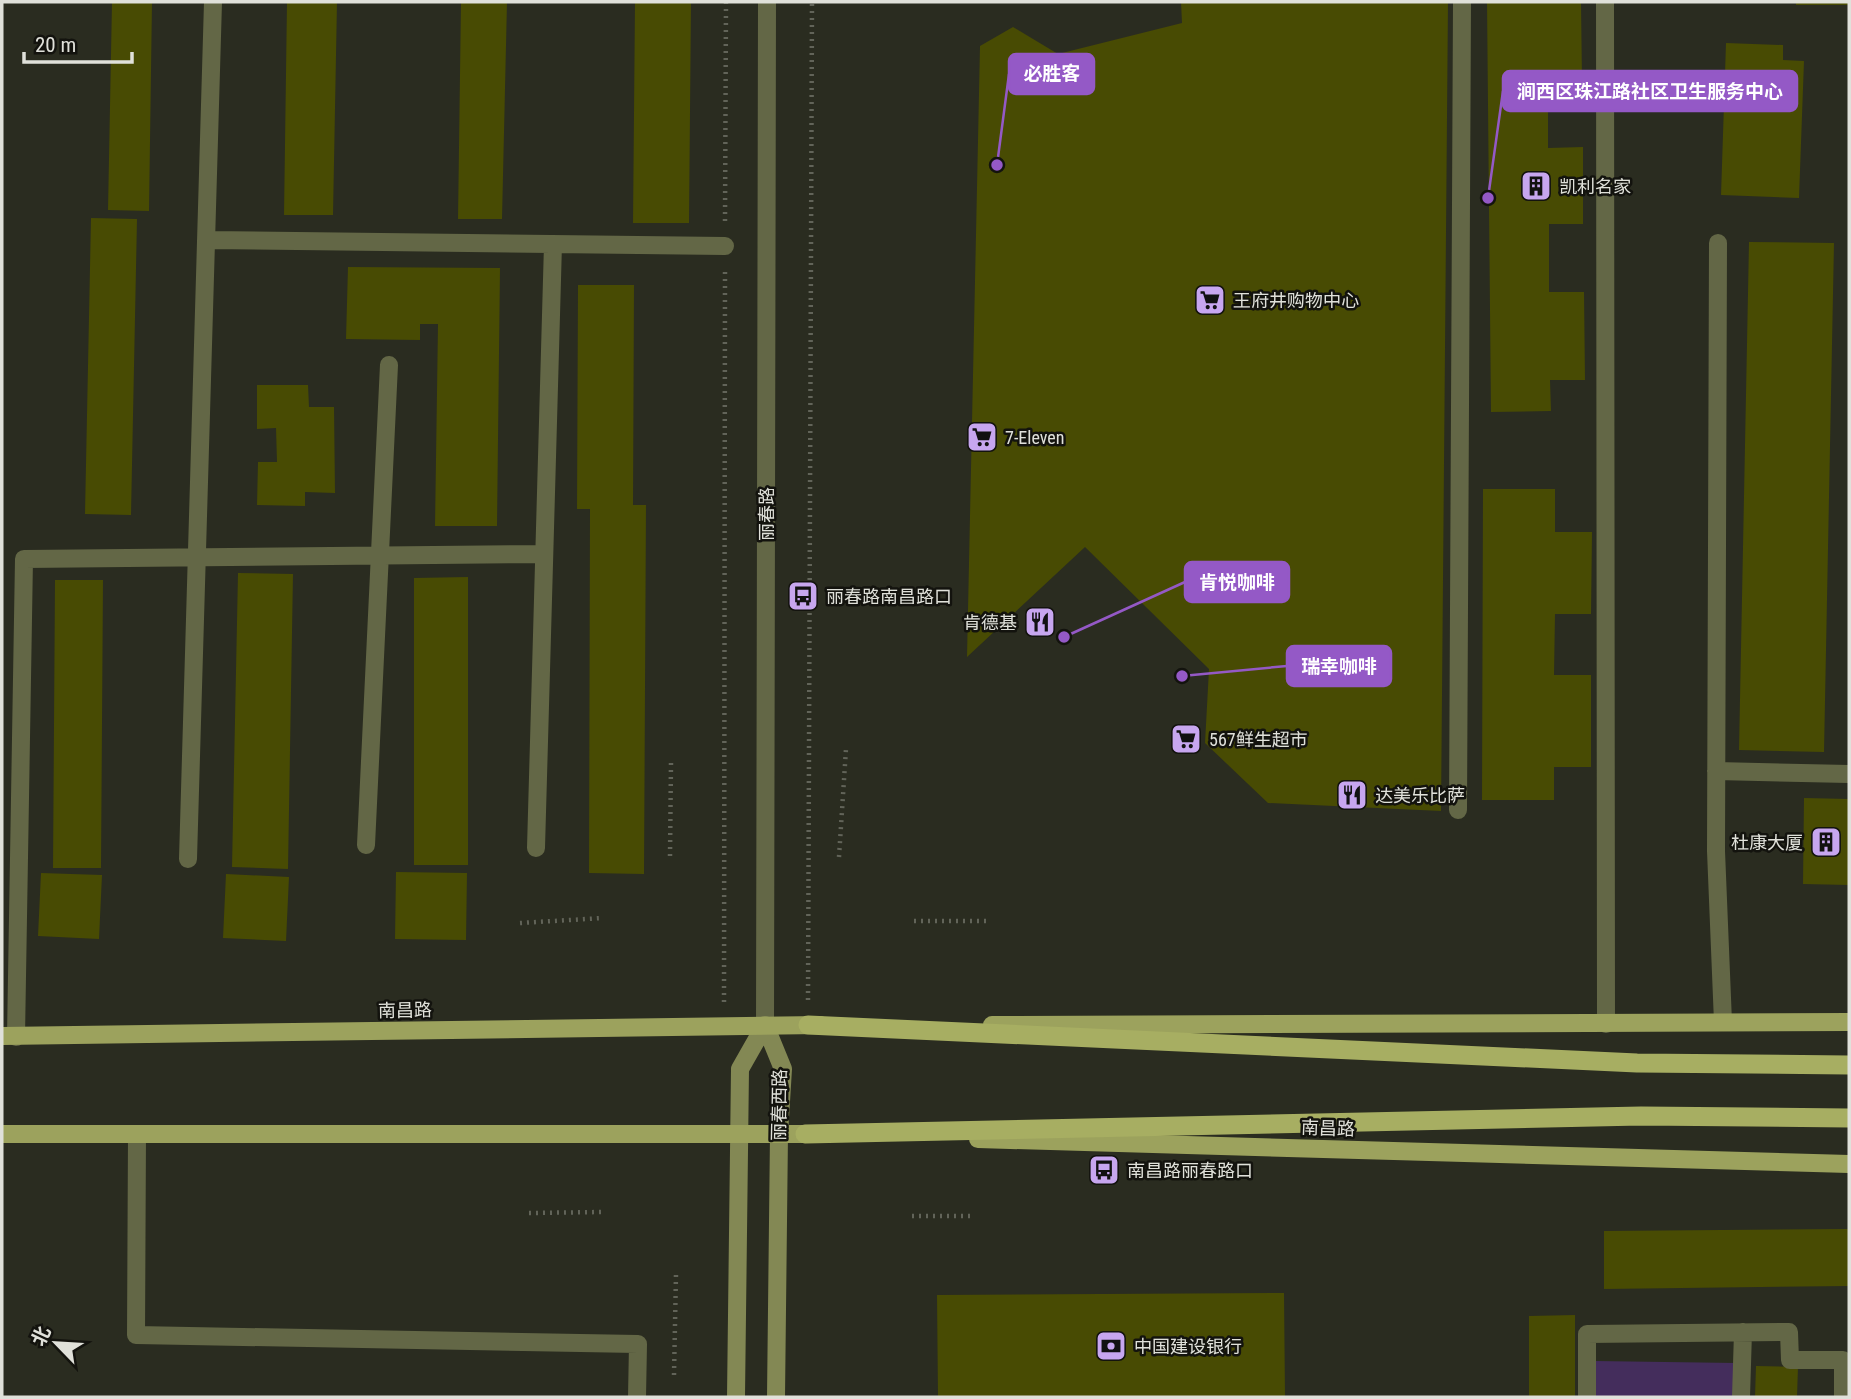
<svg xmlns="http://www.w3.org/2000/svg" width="1851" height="1399" font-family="'Roboto Condensed','Noto Sans SC',sans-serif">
  <rect width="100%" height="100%" fill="#2a2c20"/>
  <path fill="#442d5c" d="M1595,1361L1736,1363L1735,1397H1595Z"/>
  <path fill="#484b03" d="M112,2H152L149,211L108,210Z
    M287,2H337L333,215H284Z
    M461,2H507L502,219H458Z
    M635,2H691L689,223H633Z
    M1181,2H1448L1441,811L1268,803L1205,743L1209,669L1085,547L967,657L980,46L1013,27L1058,54L1182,23Z
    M1487,2H1581L1582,81L1548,82V148L1583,147V224H1549V292H1584L1585,380H1550L1551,411L1491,412Z
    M1796,2H1849V5H1796Z
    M1726,43L1783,45V60L1804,61L1799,198L1721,195Z
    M91,218L137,219L131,515L85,514Z
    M1749,242L1834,243L1824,752L1739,750Z
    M348,267L500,268L497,526H435L438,324H420V340L346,339Z
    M578,285H634L633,505H646L644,874L589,873L590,509H577Z
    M257,385H308L309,407H334L335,493L305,492V506L257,505L258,462H277L276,428L257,429Z
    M1483,489H1555V532H1592L1591,614H1555L1554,675H1591V767H1554V800H1482Z
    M238,573L293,574L288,869L232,867Z
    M468,577V865H414V578Z
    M55,580H103L101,868H53Z
    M1804,798L1849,799V885L1803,884Z
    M396,872L467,873L466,940L395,939Z
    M41,873L102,875L99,939L38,936Z
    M226,874L289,877L286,941L223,938Z
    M1849,1229V1286L1604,1289V1231Z
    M1284,1293L1285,1397H938L937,1295Z
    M1575,1315V1397H1529V1316Z
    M1756,1366L1798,1367L1797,1397H1755Z"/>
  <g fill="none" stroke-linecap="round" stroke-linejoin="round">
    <path stroke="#626459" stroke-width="4.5" stroke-dasharray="2 5" stroke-linecap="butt" d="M725,221L726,2
      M670,856L671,763
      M839,857L846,749
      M914,921H990
      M520,923L603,918
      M808,1000L812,2
      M724,1002L725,272
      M529,1213L603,1212
      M912,1216H973
      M674,1375L676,1274"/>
    <path stroke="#636746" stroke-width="18" d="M1605,2L1606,1024
      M206,240L725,246
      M1718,243L1716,851L1723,1022
      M1716,771L1849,774
      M366,845L389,365
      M536,848L553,244
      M188,859L213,2
      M16,1037L24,559L544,554
      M137,1135L136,1335L638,1344L637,1397
      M1587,1397V1334L1789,1332L1790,1360H1843V1397
      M1741,1397L1743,1332"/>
    <path stroke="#636746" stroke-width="18" d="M1458,810L1462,2"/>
    <path stroke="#636746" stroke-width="18" d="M765,1025L767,2"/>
    <path stroke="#838854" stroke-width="18" d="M765,1025L783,1069L779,1134L776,1397
      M736,1397L740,1069L765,1025"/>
    <path stroke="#9ca25d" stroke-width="18" d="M992,1025L1849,1022
      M2,1036L820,1025
      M2,1134H817
      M978,1139L1849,1164"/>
    <path stroke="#a7ae62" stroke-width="19" d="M808,1025L1637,1063L1849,1065
      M805,1134L1641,1116L1849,1118"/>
  </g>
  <defs>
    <g id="building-square" transform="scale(1.575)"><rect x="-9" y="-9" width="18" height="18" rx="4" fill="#c7a6ef" stroke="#13130e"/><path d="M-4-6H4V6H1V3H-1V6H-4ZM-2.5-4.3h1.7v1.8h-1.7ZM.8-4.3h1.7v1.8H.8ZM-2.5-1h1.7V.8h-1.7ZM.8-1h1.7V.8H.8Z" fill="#111"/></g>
    <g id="supermarket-square" transform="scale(1.575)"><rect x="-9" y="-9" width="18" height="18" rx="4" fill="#c7a6ef" stroke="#13130e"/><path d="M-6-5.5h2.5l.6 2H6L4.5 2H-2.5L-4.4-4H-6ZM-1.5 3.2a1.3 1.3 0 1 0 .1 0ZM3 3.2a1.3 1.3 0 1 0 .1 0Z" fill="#111"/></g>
    <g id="bus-square" transform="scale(1.575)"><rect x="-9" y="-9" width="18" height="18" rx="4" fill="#c7a6ef" stroke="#13130e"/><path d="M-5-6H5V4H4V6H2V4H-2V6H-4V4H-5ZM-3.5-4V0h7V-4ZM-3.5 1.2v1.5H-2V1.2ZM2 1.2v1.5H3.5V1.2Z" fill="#111"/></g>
    <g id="restaurant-square" transform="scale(1.575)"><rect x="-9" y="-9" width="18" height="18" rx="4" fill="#c7a6ef" stroke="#13130e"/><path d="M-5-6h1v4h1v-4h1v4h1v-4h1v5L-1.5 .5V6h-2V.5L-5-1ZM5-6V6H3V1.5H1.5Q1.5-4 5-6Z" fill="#111"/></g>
    <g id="bank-square" transform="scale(1.575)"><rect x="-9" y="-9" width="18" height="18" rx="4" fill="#c7a6ef" stroke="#13130e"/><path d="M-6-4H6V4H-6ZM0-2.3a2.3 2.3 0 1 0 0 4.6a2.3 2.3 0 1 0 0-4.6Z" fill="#111"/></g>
  </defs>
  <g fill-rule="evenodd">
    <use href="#building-square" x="1536" y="186"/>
    <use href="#supermarket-square" x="1210" y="300"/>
    <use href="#supermarket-square" x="982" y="437"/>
    <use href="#bus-square" x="803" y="596"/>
    <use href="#restaurant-square" x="1040" y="622"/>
    <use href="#supermarket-square" x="1186" y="739"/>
    <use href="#restaurant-square" x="1352" y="795"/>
    <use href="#building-square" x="1826" y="842"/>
    <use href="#bus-square" x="1104" y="1170"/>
    <use href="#bank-square" x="1111" y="1346"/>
  </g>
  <g text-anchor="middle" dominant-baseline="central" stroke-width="5" stroke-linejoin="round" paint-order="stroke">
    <g font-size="18" fill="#e0e1da" stroke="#13130e" text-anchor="start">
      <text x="1559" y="186">凯利名家</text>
      <text x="1233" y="300">王府井购物中心</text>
      <text x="1005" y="437">7-Eleven</text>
      <text x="826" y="596">丽春路南昌路口</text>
      <text x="1017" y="622" text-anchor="end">肯德基</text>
      <text x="1209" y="739">567鲜生超市</text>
      <text x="1375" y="795">达美乐比萨</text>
      <text x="1803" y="842" text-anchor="end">杜康大厦</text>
      <text x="1127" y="1170">南昌路丽春路口</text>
      <text x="1134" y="1346">中国建设银行</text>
    </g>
    <g font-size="18" fill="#e0e1da" stroke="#13130e">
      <text transform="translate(766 514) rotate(-90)">丽春路</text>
      <text transform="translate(405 1010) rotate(-1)">南昌路</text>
      <text transform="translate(779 1105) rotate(-89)">丽春西路</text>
      <text transform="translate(1328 1128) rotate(2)">南昌路</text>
    </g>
  </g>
  <path fill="none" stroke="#9459c6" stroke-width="2.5" d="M997 165L1009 74M1488 198L1503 91M1064 637L1185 582M1182 676L1287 666"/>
  <g fill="#9459c6" stroke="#13130e" stroke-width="2.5">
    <circle cx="997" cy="165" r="7"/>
    <circle cx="1488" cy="198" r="7"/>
    <circle cx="1064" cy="637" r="7"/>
    <circle cx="1182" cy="676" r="7"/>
  </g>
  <g fill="#9459c6" stroke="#9459c6" stroke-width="2.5">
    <rect x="1009" y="54" width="85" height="40" rx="7"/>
    <rect x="1503" y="71" width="294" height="40" rx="7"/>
    <rect x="1185" y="562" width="104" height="40" rx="7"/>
    <rect x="1287" y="646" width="104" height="40" rx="7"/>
  </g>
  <g font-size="19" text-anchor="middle" font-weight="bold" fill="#fff">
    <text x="1052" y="80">必胜客</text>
    <text x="1650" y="98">涧西区珠江路社区卫生服务中心</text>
    <text x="1237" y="589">肯悦咖啡</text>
    <text x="1339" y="673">瑞幸咖啡</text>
  </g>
  <rect width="1851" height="1399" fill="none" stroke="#e0e1da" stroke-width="7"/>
  <g transform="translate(56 1343) rotate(295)" stroke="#13130e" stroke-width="5" paint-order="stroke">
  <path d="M0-5L12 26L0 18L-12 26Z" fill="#e0e1da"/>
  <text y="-10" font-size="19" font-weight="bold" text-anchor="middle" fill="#e0e1da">北</text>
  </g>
  <path d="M24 52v10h108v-10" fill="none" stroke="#e0e1da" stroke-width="3.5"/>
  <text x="35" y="52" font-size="21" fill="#e0e1da" stroke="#13130e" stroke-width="5" paint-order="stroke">20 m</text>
</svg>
